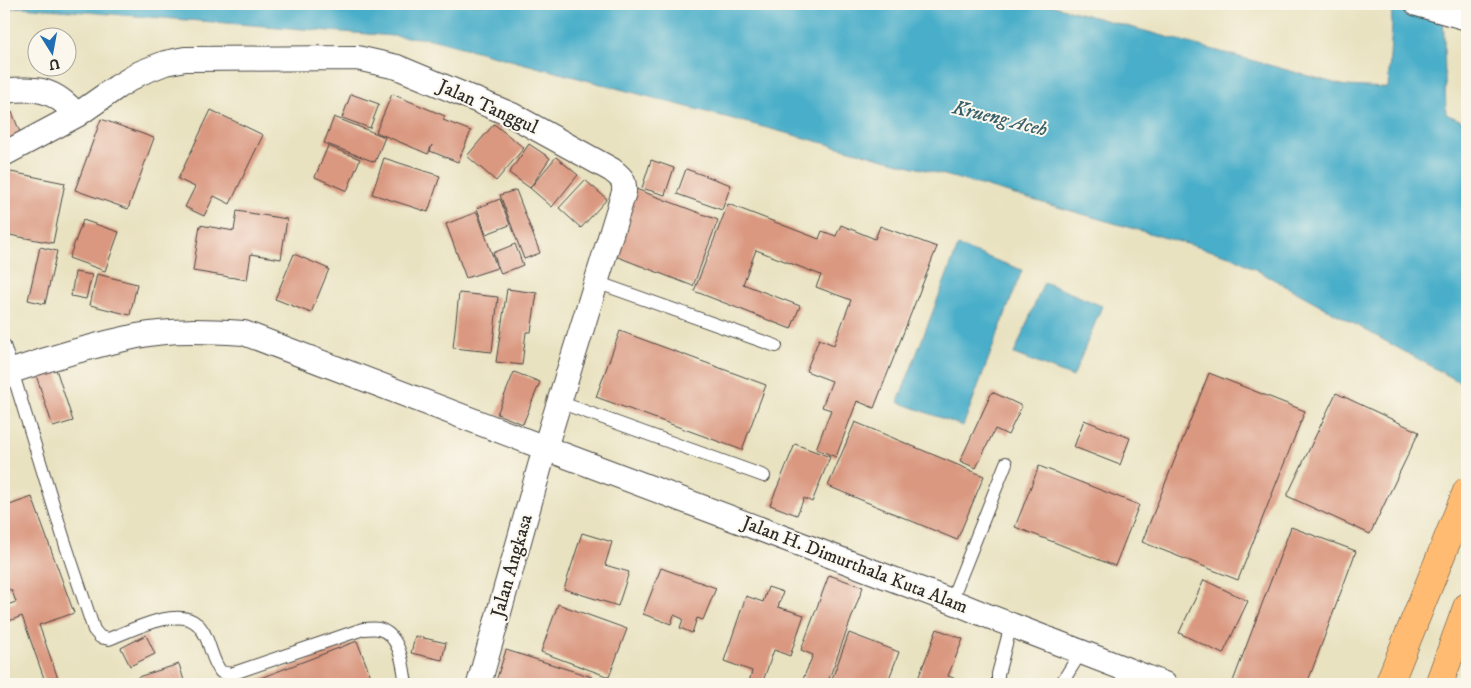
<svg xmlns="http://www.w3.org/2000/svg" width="1471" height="688" font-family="'IM FELL DW Pica',serif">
  <rect width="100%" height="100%" fill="#fbf7ec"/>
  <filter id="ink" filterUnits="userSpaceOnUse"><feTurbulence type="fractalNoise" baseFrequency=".02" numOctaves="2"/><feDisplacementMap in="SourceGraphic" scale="10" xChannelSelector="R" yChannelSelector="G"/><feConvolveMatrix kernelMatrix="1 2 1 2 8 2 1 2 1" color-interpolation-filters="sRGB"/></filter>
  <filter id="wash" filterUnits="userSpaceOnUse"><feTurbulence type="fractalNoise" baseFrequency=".0096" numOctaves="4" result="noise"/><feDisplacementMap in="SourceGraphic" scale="20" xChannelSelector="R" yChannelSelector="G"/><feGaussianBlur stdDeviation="1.12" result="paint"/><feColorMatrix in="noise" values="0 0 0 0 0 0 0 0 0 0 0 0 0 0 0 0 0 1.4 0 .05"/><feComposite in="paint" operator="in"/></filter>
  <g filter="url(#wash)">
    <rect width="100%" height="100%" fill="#e9e2c1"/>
    <path fill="#4aaec9" stroke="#3a6c7a" d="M4,4H1047L1345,86L1388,88L1392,24L1391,4H1443L1446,114L1467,123V386L1233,257L952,177L431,39L21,7L4,9Z
      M958,246L1022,270L963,426L898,402Z
      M1044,282L1102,306L1073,377L1014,354Z"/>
    <g id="blocks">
      <path fill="#da9880" d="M351,94L379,104L370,128L342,118Z
        M392,94L445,116L443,120L471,131L458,162L430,151L432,145L428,154L376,132Z
        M211,110L263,135L230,204L214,196L204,216L185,207L195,187L178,179Z
        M12,112L23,140L4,148V116Z
        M334,117L385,137L375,162L324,143Z
        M101,119L154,138L128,209L75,190Z
        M494,124L524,148L496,181L467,156Z
        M529,144L550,158L530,188L509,173Z
        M328,146L360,159L347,191L315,177Z
        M556,157L578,175L552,207L530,188Z
        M384,158L440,176L428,212L372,194Z
        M651,160L674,168L665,195L642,188Z
        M686,169L731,185L722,210L677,194Z
        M6,171L65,183L53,243L4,234V183Z
        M585,180L607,199L581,228L559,208Z
        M636,189L718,220L693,286L610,254Z
        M516,190L540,253L524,259L500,195Z
        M500,199L510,225L486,234L477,208Z
        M728,204L819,239L822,231L836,236L841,225L875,239L880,226L937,247L874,408L857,401L836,457L816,449L831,410L822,407L832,381L806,371L819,339L834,345L851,300L816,287L821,275L756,250L743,284L800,306L791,329L694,291Z
        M237,211L287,219L281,259L251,254L247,280L193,271L200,225L234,231Z
        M477,212L497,268L466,278L446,224Z
        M83,220L119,232L105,271L69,258Z
        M515,244L523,265L501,274L493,253Z
        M40,247L57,251L45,304L28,300Z
        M294,254L329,269L311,313L275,299Z
        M75,272L92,275L86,299L71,296Z
        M97,274L137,284L130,315L90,305Z
        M507,289L537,293L531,332H526L522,365L496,362Z
        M459,293L498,297L492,352L453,348Z
        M620,331L766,385L742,450L596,397Z
        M55,366L73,421L53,427L35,372Z
        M514,372L540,382L523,424L497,414Z
        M1209,373L1305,411L1238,580L1142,542Z
        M992,392L1022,406L1008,435L995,429L976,468L960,461Z
        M1336,393L1419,432L1370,534L1287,496Z
        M1084,420L1130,438L1120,465L1074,447Z
        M855,422L984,476L957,540L828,486Z
        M795,444L830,457L812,502L804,498L797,515L770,505Z
        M1039,466L1139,505L1115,566L1015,527Z
        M32,497L74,613L39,625L60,684H46L22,616L4,623V606L16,602L12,591L4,586V507Z
        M1291,527L1356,551L1307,684H1232Z
        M582,533L612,542L605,565L629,572L618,606L564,589Z
        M661,568L716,588L703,620L697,618L692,633L680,628L683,619L674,615L671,624L643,614Z
        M829,575L863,587L827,684H801L813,655L801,650Z
        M1204,580L1248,601L1223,654L1179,633Z
        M768,587L783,592L778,607L804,615L790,656L774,650L762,684H754L749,682L752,671L724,661L746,596L763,602Z
        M558,604L627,629L609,677L541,652Z
        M937,629L963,639L948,676L959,680L958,684H916Z
        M849,633L899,652L887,684H830Z
        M146,635L155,654L130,666L121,648Z
        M415,636L446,643L442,660L411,653Z
        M357,641L374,684H245Z
        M506,650L592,677L590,684H495Z
        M179,664L185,684H140L138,677Z"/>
    </g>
  </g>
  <g filter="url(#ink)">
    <use href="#blocks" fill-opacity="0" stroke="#484642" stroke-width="1"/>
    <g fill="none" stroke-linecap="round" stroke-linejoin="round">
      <g stroke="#484642" stroke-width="14">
        <path id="lane" d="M596,282L776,346
          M4,345L65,543L94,630L100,637L109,639C130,631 178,606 197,624C200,626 202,630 204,633C211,646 212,661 221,672L231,674L363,629C368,629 374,628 379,629C401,635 403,666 406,684
          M559,402L764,476
          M951,601L1006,463
          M998,684V674L1011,625
          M1061,684L1081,652"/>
      </g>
      <g stroke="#484642" stroke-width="26">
        <path id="street" d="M1417,4L1467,18
          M4,91C38,87 54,89 77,115
          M4,154L77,115L117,87L140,73L165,63L185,59L357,58L397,67L512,115L612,170C621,177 625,180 624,192L545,448L479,684
          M12,371C53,357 95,345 137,336C172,329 209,331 244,333L545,448L951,601L988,616L1164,684"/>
      </g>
      <g stroke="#484642" stroke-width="29">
        <path id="highway" d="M1389,684L1467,491
          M1439,684L1467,607"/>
      </g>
      <use href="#lane" stroke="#fff" stroke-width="12"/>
      <use href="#street" stroke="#fff" stroke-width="24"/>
      <use href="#highway" stroke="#ffbb71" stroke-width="28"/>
    </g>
  </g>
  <g text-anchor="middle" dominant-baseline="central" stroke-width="4" stroke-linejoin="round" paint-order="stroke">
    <g font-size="19" fill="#2b2b2b" stroke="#fbf7ec">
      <text transform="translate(488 107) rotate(24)">Jalan Tanggul</text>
      <text transform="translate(855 565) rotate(21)">Jalan H. Dimurthala Kuta Alam</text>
      <text transform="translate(512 566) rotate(-74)">Jalan Angkasa</text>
    </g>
    <g font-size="20" font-style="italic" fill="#375f6a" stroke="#fbf7ec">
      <text transform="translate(1000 119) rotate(14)">Krueng Aceh</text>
    </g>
  </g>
  <rect width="1471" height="688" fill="none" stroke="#fbf7ec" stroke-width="20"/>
  <g transform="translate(52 52) rotate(169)"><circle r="24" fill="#fbf7ec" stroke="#a8a59f"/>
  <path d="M0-4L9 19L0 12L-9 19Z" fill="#1f6fb2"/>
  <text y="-8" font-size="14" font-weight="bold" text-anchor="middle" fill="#2b2b2b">U</text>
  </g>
</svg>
